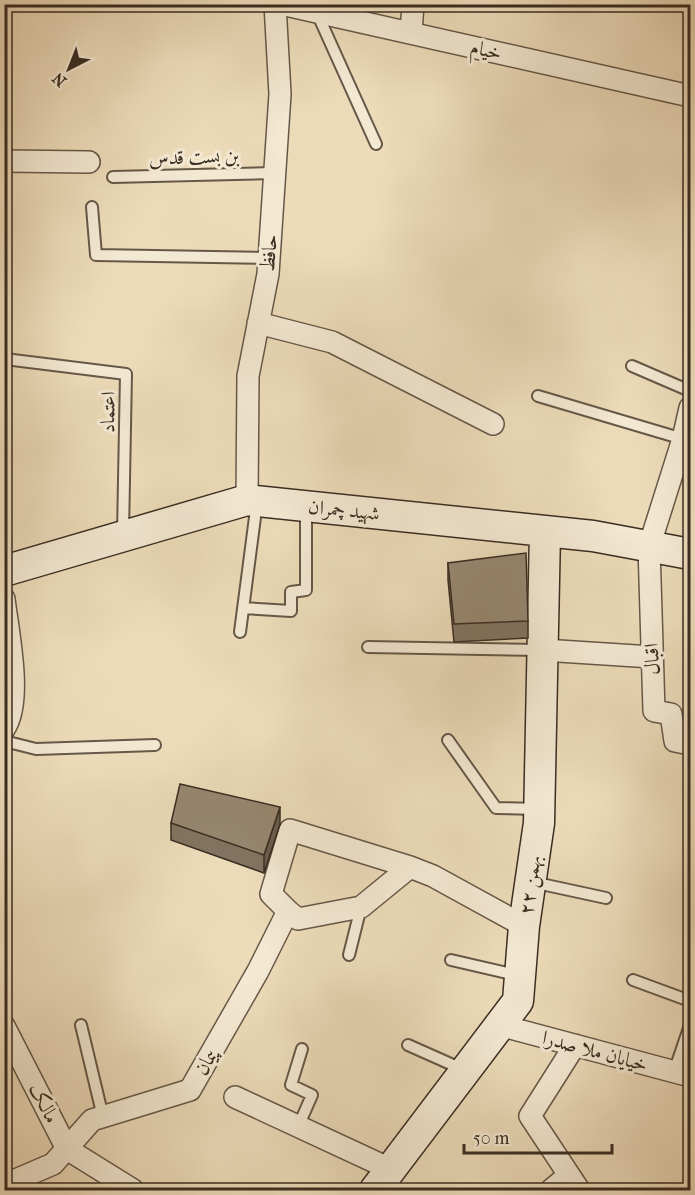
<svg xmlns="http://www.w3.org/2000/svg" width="695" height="1195" font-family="'IM FELL French Canon',Amiri,serif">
  <rect width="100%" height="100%" fill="#ecdbb9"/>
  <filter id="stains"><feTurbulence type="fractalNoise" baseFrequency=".00333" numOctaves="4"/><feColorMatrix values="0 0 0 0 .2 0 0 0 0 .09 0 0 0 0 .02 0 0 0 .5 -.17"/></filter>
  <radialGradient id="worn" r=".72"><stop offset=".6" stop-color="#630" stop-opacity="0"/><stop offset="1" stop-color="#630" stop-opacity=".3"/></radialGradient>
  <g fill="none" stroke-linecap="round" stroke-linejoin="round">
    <g stroke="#665848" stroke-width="14">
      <path id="lane" d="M317,13L376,144
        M113,177L275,173
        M92,207L96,255L269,258
        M5,359L126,374L123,533
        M632,366L690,391
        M538,396L683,439
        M243,608L291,611V592L306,590V507
        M240,632L257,502
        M368,647L539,650
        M448,740L496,808L539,809
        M4,741L36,749L155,745
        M532,882L606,898
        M349,955L361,907
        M451,960L520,976
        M633,980L690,1001
        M81,1025L103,1117
        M408,1045L462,1069
        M674,1072L690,1025
        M298,1127L312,1095L291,1085L302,1049"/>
    </g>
    <g stroke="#665848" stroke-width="24">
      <path id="street" d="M281,4L690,96
        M411,33L413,4
        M4,161L89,162
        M258,323L332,342L493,424
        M690,408L683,439L649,547L654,711L671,714L675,741L690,744
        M247,500L248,376L268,274L280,94L275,4
        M4,599C8,632 23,702 4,729
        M543,650L652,657
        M288,911L271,894L290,830L410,867L433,876L524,926
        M499,1025L690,1076
        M4,1026L67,1149
        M575,1045L530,1116L579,1190
        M235,1097L390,1169
        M67,1149L133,1190
        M4,1185L53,1164L92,1120L190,1090L258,971L288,911L298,919L361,907L410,867
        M551,1190L569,1175"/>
    </g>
    <g stroke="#3a2d22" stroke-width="33">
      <path id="secondary" d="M4,571L247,500L593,536L690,554
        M375,1190L518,1001L524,926L539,823L545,531"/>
    </g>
    <use href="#lane" stroke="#f3e8d2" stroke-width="10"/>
    <use href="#street" stroke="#f3e8d2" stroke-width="21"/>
    <use href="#secondary" stroke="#f3e8d2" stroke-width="30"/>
  </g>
  <path fill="#827461" stroke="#3a2d22" stroke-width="1.5" d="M448,563L528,621V638L454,642L448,580Z
    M171,823L280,824L264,873L171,840Z"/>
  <path fill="#6a5e4f" stroke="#3a2d22" stroke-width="1.5" d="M280,807V824L264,873V855Z"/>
  <path fill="#978771" stroke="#3a2d22" stroke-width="1.5" d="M526,553L528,621L454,624L448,563Z
    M180,784L280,807L264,855L171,823Z"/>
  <g text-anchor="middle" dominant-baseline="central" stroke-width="6" stroke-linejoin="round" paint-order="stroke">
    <g font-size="20" fill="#3a2d22" stroke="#f3e8d2">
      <text transform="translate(486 50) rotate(13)">خیام</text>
      <text transform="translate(194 157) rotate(-2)">بن بست قدس</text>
      <text transform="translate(269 253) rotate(-85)">حافظ</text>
      <text transform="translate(108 412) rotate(-89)">اعتماد</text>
      <text transform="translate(344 510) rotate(6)">شهید چمران</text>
      <text transform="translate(652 659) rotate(-92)">اقبال</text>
      <text transform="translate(530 885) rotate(-82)">۲۲ بهمن</text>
      <text transform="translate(595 1051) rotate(15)">خیایان ملا صدرا</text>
      <text transform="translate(206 1062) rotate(-61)">پیمان</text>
      <text transform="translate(44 1103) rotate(63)">مالک</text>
    </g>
  </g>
  <rect width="695" height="1195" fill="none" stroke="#ecdbb9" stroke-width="24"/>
  <rect x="6" y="6" width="683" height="1183" fill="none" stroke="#3a2d22" stroke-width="3"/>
  <rect x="12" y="12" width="671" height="1171" fill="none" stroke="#3a2d22" stroke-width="1.5"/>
  <g transform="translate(69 69) rotate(222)" stroke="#f3e8d2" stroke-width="4.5" paint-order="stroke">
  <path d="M0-4.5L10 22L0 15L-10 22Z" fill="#3a2d22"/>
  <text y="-9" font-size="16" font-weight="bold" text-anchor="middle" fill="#3a2d22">N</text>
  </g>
  <path d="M464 1144v9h148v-9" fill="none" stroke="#3a2d22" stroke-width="3"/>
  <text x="473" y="1144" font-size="18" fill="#3a2d22" stroke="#f3e8d2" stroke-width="4.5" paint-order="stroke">50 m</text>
  <rect width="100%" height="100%" filter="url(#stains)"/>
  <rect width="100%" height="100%" fill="url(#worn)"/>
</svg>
